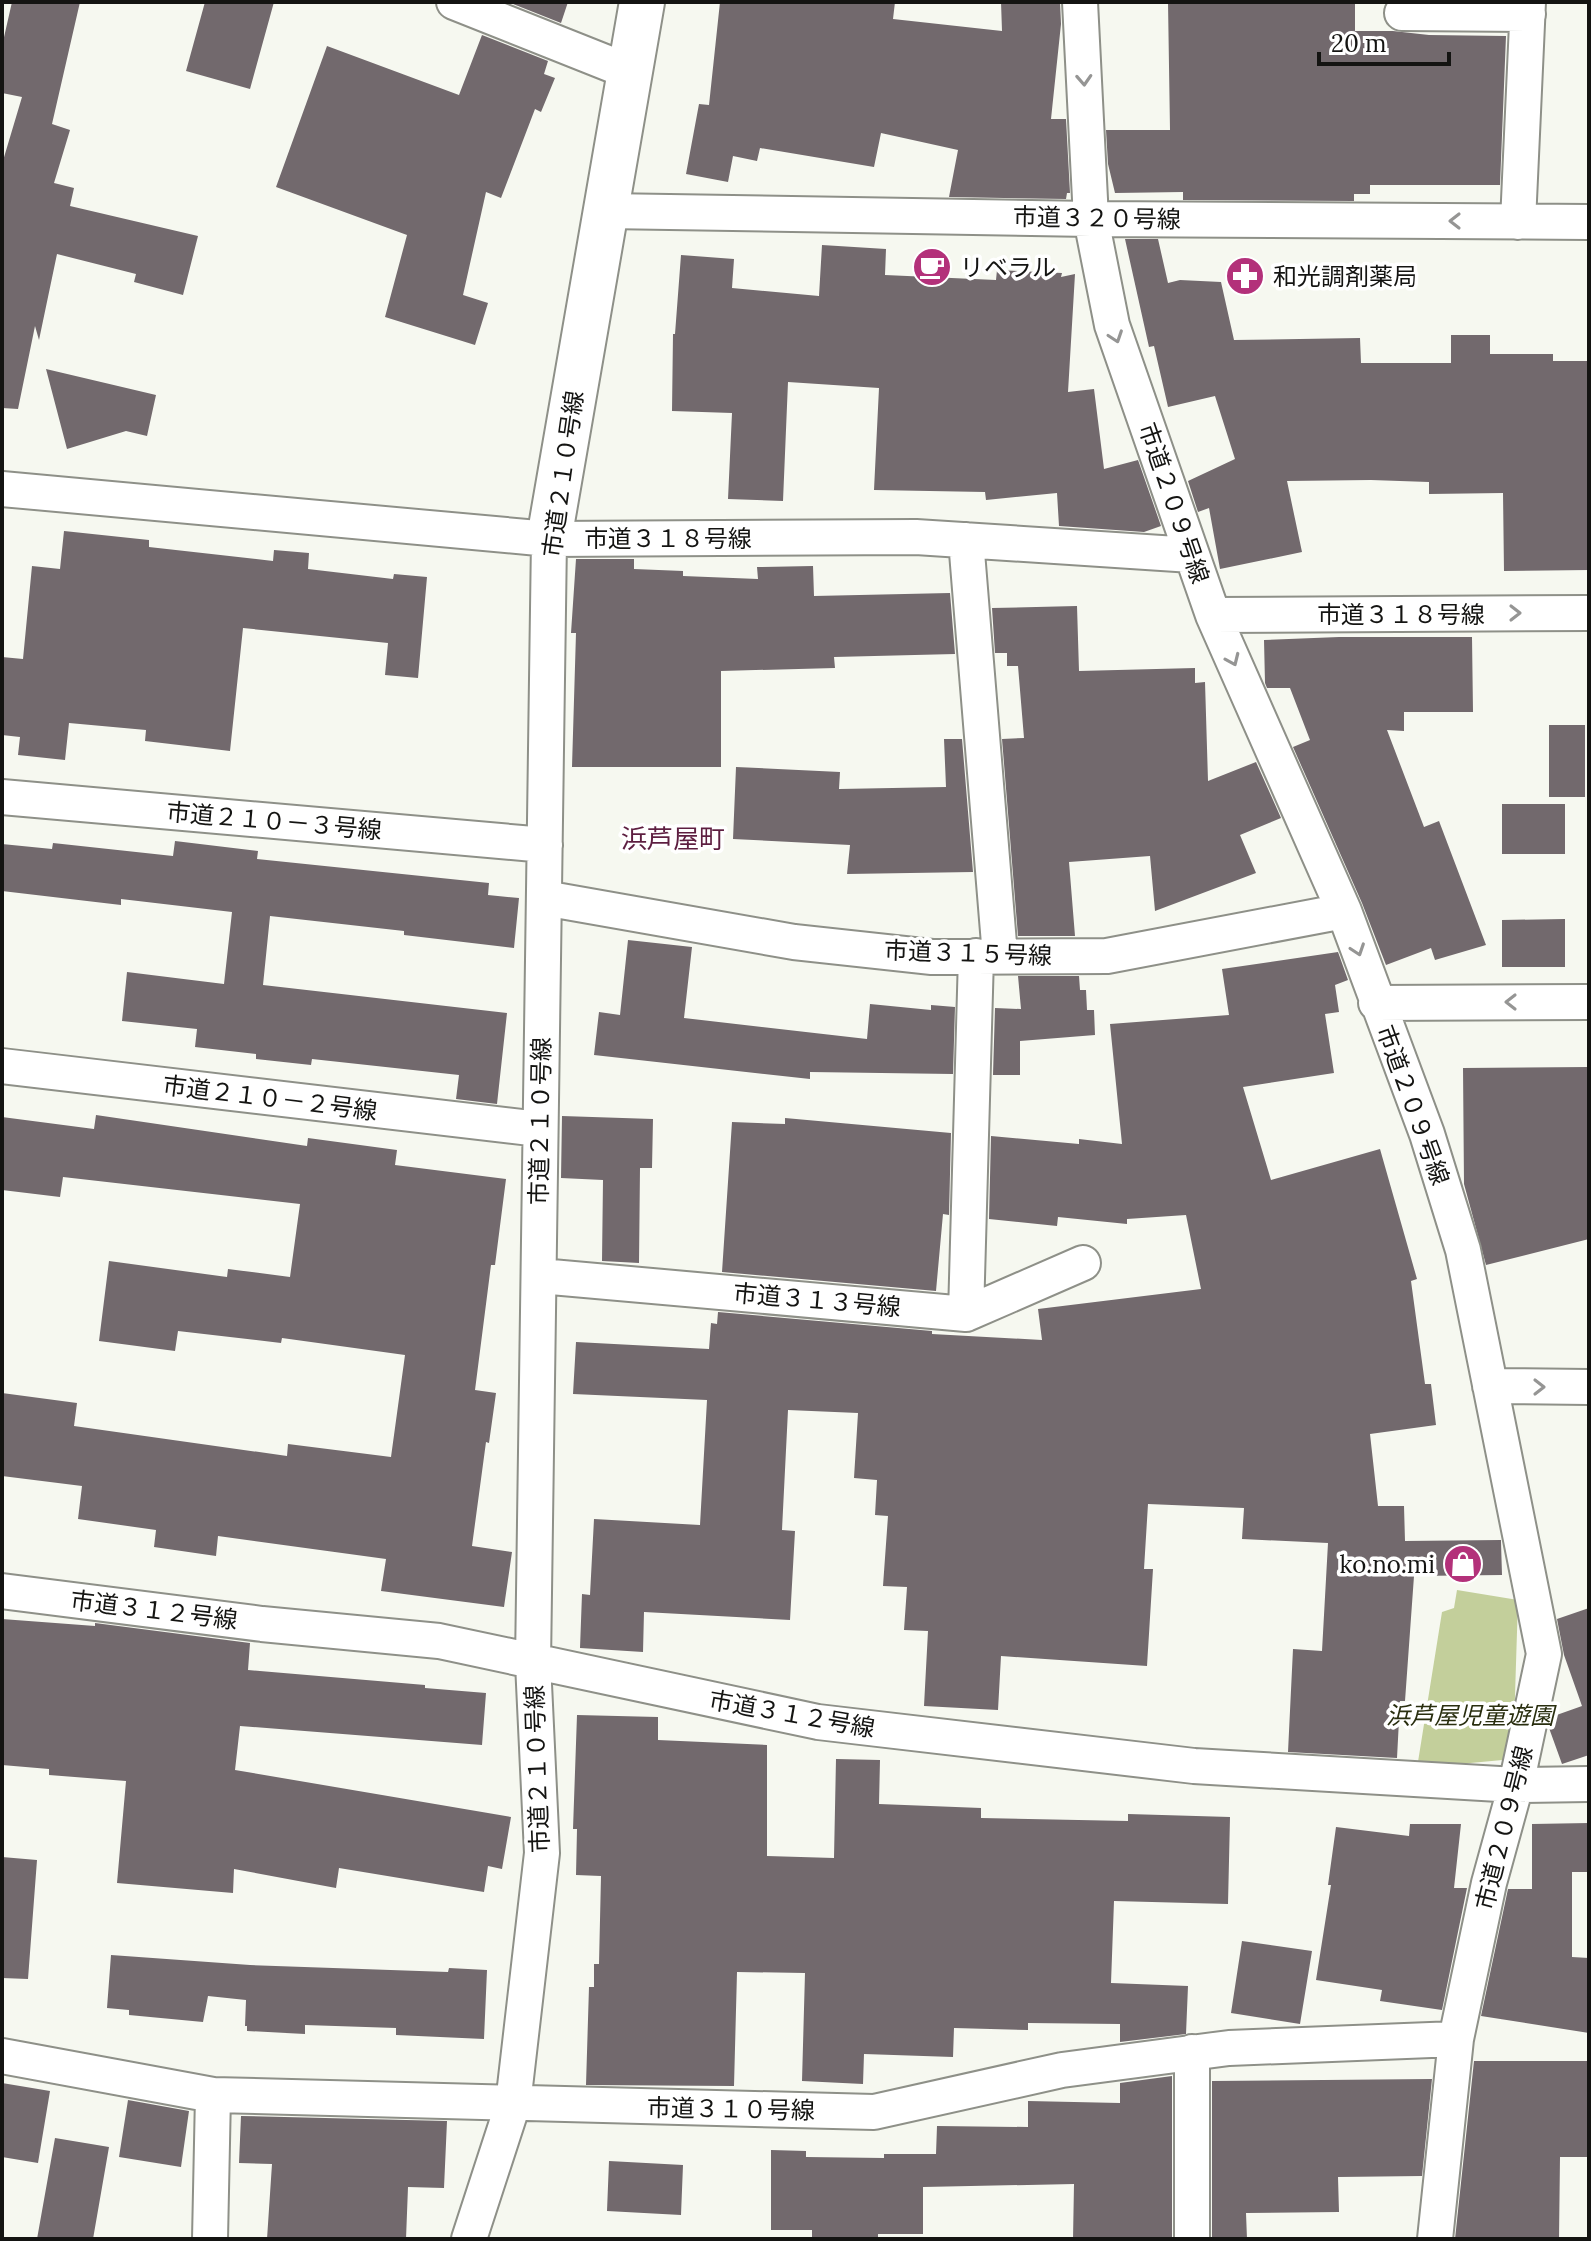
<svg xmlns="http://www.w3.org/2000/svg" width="1591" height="2241" font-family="Lora,'Noto Sans JP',serif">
  <rect width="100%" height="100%" fill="#f6f8f0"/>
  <path fill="#c3cf9b" d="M1457,1590L1518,1600L1513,1759L1417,1768L1442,1612L1454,1608Z"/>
  <path fill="#72696d" d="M12,2H80L52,124L70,130L54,183L74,188L70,206L198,236L183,295L134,282L136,274L57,254L39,340L35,326L18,409L2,408V164L22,97L2,93V46Z
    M205,2H274L250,89L186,71Z
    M508,2H568L561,23Z
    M720,2H895L893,19L1002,31L1001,2H1060L1061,24L1051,119H1066L1070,193H1067L1066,199L949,197L958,150L881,133L874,167L760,148L757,161L733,156L728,182L686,174L699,104L709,105Z
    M1168,2H1355V31H1393L1429,35L1506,36L1500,185H1370V194H1354V201L1183,200V192L1115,193L1108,164L1106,130H1170Z
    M482,35L548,61L544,74L555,78L541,112L535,109L501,198L486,192L463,295L488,303L475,345L385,317L407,235L276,187L327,46L459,95Z
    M1125,239H1158L1168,283L1180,280L1221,282L1234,340L1360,338L1361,363H1451V335H1490V354H1553V361H1589V570L1504,571L1503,493L1429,494V482L1371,480L1287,481L1302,552L1220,569L1209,508L1198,512L1188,481L1235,459L1215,396L1168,407L1154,346L1149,347Z
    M822,245L886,249L885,275L996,280L997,270L1062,273L1061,277L1075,274L1068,392L1094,389L1104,469L1138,460L1161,526L1144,532L1059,526L1057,493L986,500L985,492L874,490L879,388L788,382L783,501L728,499L732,413L672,411L673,334H675L681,255L734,259L732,288L819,296Z
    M46,369L156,395L147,436L126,431L67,449Z
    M64,531L149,540V547L273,561L274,550L309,553L308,569L393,579L394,574L427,577L418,678L385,675L388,643L243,628L230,751L145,741L146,730L69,723L65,760L18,755L20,737L2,735V657L23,659L32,566L60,569Z
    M576,559H634V569L683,571V576L758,579L757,567L813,566L814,596L950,593L955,654L834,657L835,668L721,671V767H572L576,633H571Z
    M1077,606L1079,671L1195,668V683L1205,682L1208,781L1256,762L1281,818L1240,835L1256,873L1155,911L1150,856L1069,862L1075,936H1018L1002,739L1024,738L1018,666H1007V653H995L992,608Z
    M1339,637H1472L1473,712H1404V731L1387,730L1424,827L1439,821L1486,945L1435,960L1431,948L1386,965L1362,903L1293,747L1310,740L1290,688H1267L1265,683L1264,640Z
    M1549,725H1585V797H1549Z
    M944,739H962L973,872L847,874L850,845L733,839L736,767L840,772L839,789L946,787Z
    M1502,804H1565V854H1502Z
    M175,841L258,851L257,859L489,883L488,895L519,898L514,948L404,935V931L270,916L263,985L507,1013L497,1104L456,1099L459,1075L312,1059L311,1065L256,1059V1054L195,1047L197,1029L122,1021L127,972L224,984L232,912L121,899V905L2,891V844L52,849L53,843L173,856Z
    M1565,919V967H1502V920Z
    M628,940L692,947L684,1018L867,1039L870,1004L931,1010V1005L955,1007L953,1074L810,1072V1079L594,1055L599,1012L620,1015Z
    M1338,952L1348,980L1335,985L1339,1012L1325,1014L1334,1073L1243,1087L1271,1180L1380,1149L1417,1279L1411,1281L1425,1384H1431L1436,1425L1370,1434L1378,1506H1404L1405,1541L1501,1540V1542L1502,1575L1414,1576L1405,1701H1400L1397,1758L1288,1752L1293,1649L1322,1651L1328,1543L1242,1539L1244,1508L1148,1504L1144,1569H1153L1147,1666L1001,1656L998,1710L924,1706L928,1631L904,1630L907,1587L883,1586L888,1516L875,1515L877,1480L854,1478L858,1413L788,1410L782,1530L795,1531L790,1620L644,1612L643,1652L580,1648L582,1594L590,1595L594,1519L700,1525L707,1400L573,1394L576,1342L709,1349L711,1323L717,1324L718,1312L932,1331V1334L1042,1340L1038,1309L1201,1289L1186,1215L1127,1219V1224L1058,1217L1057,1226L989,1219L991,1136L1079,1144V1139L1122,1144L1110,1024L1229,1015L1222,969Z
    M1018,976H1079L1080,990H1086L1087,1010H1094L1095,1035L1020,1041V1075H993L995,1008L1021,1009Z
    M1589,1067V1239L1486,1265L1464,1184L1463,1068Z
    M96,1115L307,1146L308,1138L397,1150L395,1165L506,1179L495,1265H491L475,1390L496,1393L489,1443L486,1442L472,1546L512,1552L504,1607L381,1591L386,1559L218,1536L216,1556L154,1547L156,1530L78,1519L82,1486L2,1476V1393L77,1403L74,1426L287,1456L288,1444L391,1457L405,1355L282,1338L281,1343L178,1331L175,1351L99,1341L109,1261L227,1277L228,1269L290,1277L300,1204L63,1177L60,1197L2,1190V1117L94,1129Z
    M562,1116L653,1119L652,1168H640L639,1263L602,1261L603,1180L561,1178Z
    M785,1118L951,1133L949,1215L943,1214L936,1291L722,1272L732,1122L785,1124Z
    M1589,1608V1755L1562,1764L1549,1728L1551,1717L1582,1706L1564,1655L1557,1619Z
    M2,1619L95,1626V1623L250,1643L248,1670L425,1685V1688L486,1693L482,1745L240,1726L235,1770L511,1817L502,1869L488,1866L484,1892L339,1868L336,1888L234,1869L233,1893L117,1883L126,1781L49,1775V1769L2,1765Z
    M577,1715L658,1717V1740L767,1745V1856L834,1858L836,1759L880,1760L879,1804L981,1808V1818L1128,1821V1814L1230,1817L1228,1904L1114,1901L1111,1983L1188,1986L1186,2034L1120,2042V2024L1028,2023V2030L954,2028L953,2057L864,2054L863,2084L802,2081L805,1973L737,1972L734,2086L586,2085L589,1987H594V1964H599L601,1876L576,1875L577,1829H573Z
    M1589,1823V1872H1572V1957L1589,1958V2033L1481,2016L1508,1889H1532V1824Z
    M1410,1824H1461L1454,1888H1467L1442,2010L1380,2001L1382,1990L1316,1980L1331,1885H1328L1336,1827L1409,1836Z
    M2,1857L37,1860L28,1979L2,1978Z
    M1242,1941L1312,1951L1300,2024L1231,2013Z
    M111,1955L250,1965L448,1972L449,1968L487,1970L484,2039L396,2035V2028L305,2025V2034L247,2031V2026H245L246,2000L208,1996L203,2022L129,2015V2010L107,2008Z
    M1474,2061H1589V2157H1560L1559,2239H1455Z
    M1172,2076V2239H1073L1074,2184L923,2187V2234H878V2239H812V2230H771V2150L806,2151V2157L884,2158V2154H936L937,2126L1028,2127V2101L1120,2103V2083Z
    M1432,2079L1422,2176L1338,2177L1339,2212L1246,2213L1247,2239H1212V2081Z
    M2,2083L50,2091L38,2163L2,2157Z
    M128,2100L189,2111L181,2167L119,2157Z
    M241,2116L447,2121L444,2188L408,2187L406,2239H267L272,2164L239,2163Z
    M55,2138L109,2147L93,2239H37Z
    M609,2161L683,2165L681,2215L607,2211Z"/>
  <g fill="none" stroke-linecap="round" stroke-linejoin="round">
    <g stroke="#8e9088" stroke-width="38">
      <path id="street" d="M454,2L630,72
        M1080,2L1091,219L1112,325L1213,615L1344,911L1427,1134L1463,1250L1544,1654L1516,1785L1489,1883L1456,2039L1435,2239
        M1402,13L1528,14
        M606,211L1091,219L1589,222
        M1518,222L1528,2
        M2,489L549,539L916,537L1192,555
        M966,540L1000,956
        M1213,615L1589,613
        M2,797L545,845
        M544,898L794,942L932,957L1107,956L1344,911
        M1376,1003L1589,1002
        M2,1066L539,1129
        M540,1276L966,1314L1083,1263
        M966,1314L976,956
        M1490,1386L1589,1387
        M2,1591L262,1624L439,1641L818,1722L1194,1766L1516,1785L1589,1784
        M1192,2052V2239
        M2,2056L213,2095L874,2112L1062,2070L1229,2048L1456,2039
        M210,2239L213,2095
        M469,2239L513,2104L542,1853L533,1663L549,539"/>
    </g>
    <g stroke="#8e9088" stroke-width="48">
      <path id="secondary" d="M549,539L642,2"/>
    </g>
    <use href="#street" stroke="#fff" stroke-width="34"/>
    <use href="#secondary" stroke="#fff" stroke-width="44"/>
  </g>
  <defs><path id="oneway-chevron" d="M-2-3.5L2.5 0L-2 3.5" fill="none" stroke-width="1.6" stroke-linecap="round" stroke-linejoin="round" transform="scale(2)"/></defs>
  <g stroke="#959594">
    <use href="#oneway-chevron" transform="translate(1084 80) rotate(87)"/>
    <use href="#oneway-chevron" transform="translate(1455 221) rotate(-180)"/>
    <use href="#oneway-chevron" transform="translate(1116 337) rotate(71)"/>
    <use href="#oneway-chevron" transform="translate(1515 613)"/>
    <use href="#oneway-chevron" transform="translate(1233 660) rotate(66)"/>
    <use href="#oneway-chevron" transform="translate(1358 950) rotate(71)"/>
    <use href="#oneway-chevron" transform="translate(1511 1002) rotate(180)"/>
    <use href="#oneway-chevron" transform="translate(1539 1387)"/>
  </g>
  <defs>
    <g id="cafe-disc" transform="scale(2)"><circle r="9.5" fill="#b3317a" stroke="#fff"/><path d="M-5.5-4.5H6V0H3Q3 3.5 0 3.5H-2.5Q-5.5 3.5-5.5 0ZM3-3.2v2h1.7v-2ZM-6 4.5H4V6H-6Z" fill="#fff"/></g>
    <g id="pharmacy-disc" transform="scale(2)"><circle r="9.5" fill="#b3317a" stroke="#fff"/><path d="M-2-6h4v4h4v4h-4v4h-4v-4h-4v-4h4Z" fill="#fff"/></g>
    <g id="shop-disc" transform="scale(2)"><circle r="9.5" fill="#b3317a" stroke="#fff"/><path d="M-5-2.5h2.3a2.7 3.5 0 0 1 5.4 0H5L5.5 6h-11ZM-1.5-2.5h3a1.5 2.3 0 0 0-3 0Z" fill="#fff"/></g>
  </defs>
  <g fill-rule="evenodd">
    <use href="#cafe-disc" x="932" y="267"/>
    <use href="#pharmacy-disc" x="1245" y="276"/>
    <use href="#shop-disc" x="1463" y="1564"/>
  </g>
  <g text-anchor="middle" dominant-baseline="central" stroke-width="7" stroke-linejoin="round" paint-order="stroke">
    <g font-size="24" fill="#141412" stroke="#fff">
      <text transform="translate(1097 218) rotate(1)">市道３２０号線</text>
      <text transform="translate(563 474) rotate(-82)">市道２１０号線</text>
      <text transform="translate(1174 503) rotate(71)">市道２０９号線</text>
      <text x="668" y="538">市道３１８号線</text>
      <text x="1401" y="614">市道３１８号線</text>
      <text transform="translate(274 821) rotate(5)">市道２１０－３号線</text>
      <text transform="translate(968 953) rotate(2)">市道３１５号線</text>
      <text transform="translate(270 1098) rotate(7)">市道２１０－２号線</text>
      <text transform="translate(1413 1105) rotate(70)">市道２０９号線</text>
      <text transform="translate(540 1121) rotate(-89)">市道２１０号線</text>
      <text transform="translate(817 1300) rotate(5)">市道３１３号線</text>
      <text transform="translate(154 1610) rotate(7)">市道３１２号線</text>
      <text transform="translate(792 1714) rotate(10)">市道３１２号線</text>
      <text transform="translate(537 1769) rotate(-92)">市道２１０号線</text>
      <text transform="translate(1504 1828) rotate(-76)">市道２０９号線</text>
      <text transform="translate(731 2109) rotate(1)">市道３１０号線</text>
    </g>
    <g font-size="24" fill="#141412" stroke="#fff" text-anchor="start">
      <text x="960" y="267">リベラル</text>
      <text x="1273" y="276">和光調剤薬局</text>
      <text x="1435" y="1564" text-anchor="end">ko.no.mi</text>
    </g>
    <g font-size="24" font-style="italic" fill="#292e0f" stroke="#fff">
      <text x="1470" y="1715">浜芦屋児童遊園</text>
    </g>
    <g font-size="26" fill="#5d1e40" stroke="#fff">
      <text x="673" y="838">浜芦屋町</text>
    </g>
  </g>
  <rect width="1591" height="2241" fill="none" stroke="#141412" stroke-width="8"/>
  <path d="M1319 52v12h130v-12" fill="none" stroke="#141412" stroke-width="4"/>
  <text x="1331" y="52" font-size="24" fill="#141412" stroke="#ffffff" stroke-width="6" paint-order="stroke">20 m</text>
</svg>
